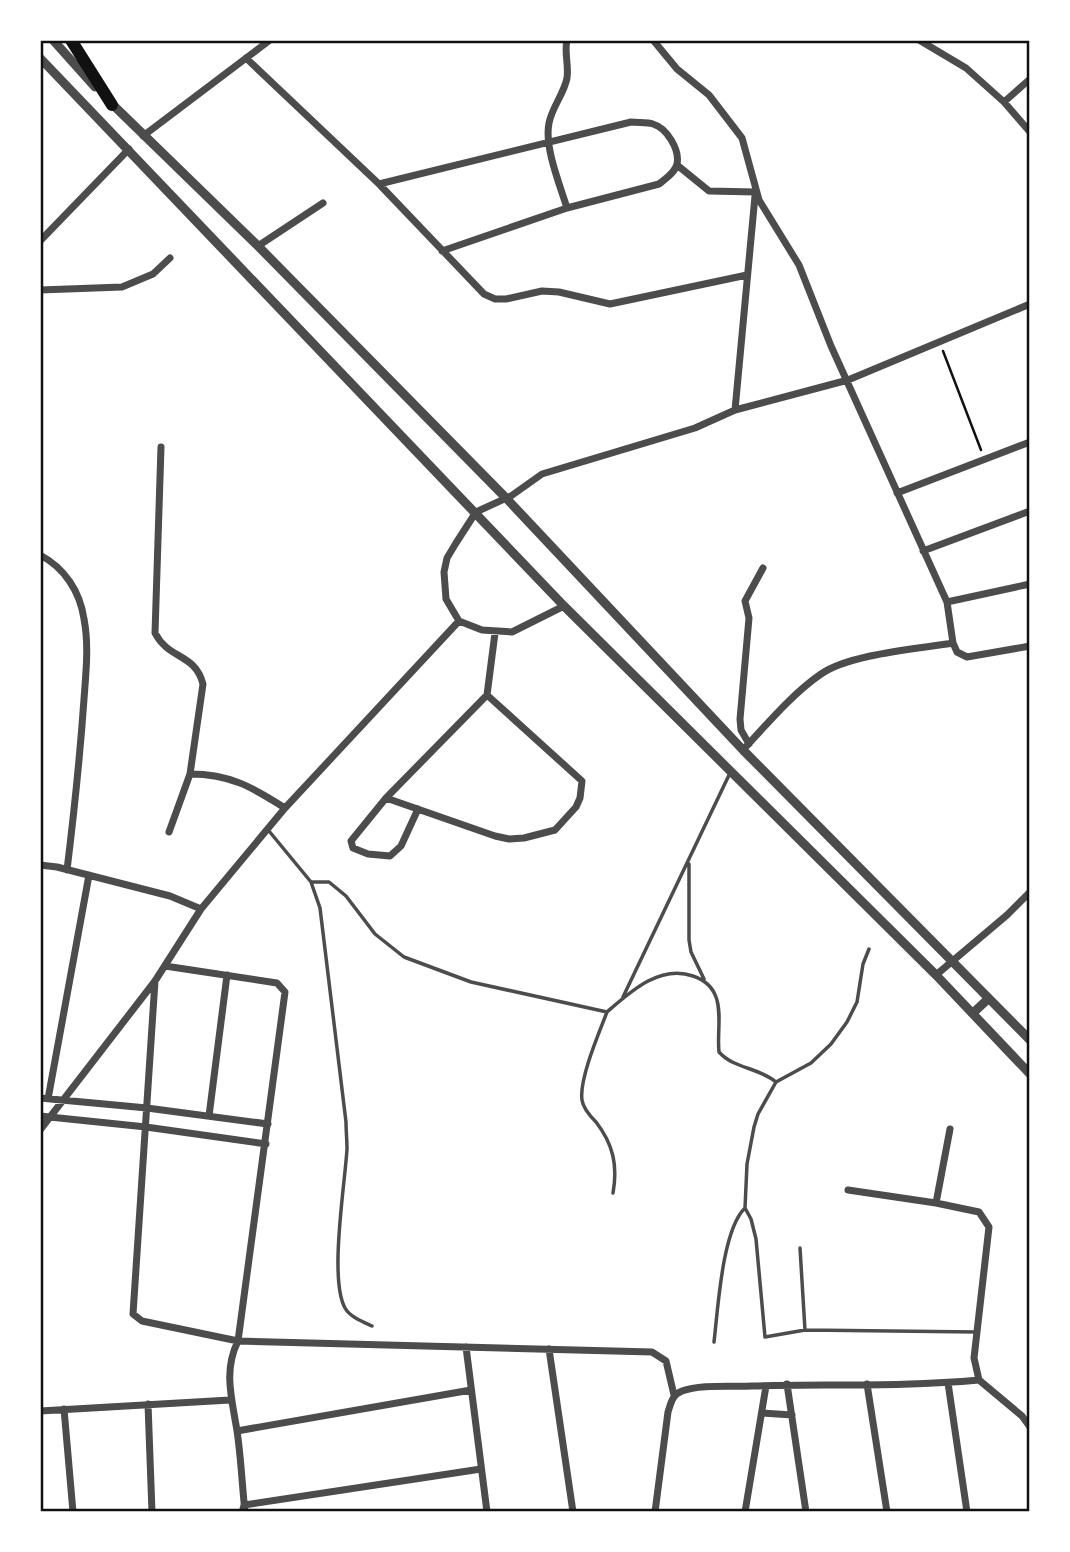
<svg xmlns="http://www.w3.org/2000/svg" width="1070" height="1552" font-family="'IBM Plex Sans',sans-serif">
  <rect width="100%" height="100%" fill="#fff"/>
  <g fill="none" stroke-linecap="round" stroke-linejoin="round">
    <path stroke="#111" stroke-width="2.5" d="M943,351L981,450"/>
    <path stroke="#4c4c4c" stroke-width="3.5" d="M269,831L311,882L320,908L346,1122C346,1131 347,1140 347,1149C345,1184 329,1279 345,1308C350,1317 363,1322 372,1326
      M689,864V940L691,952L704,979
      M311,882H329L346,896L375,934L404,957L471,982L607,1012C630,992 660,964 693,976C705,980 712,986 716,997C722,1013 717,1035 719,1052C734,1069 758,1067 776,1082
      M869,949L863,964L857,1002L847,1022L831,1044L811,1063L776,1082L758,1114L754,1127L747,1164L745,1208L751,1219L756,1239L765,1337L805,1330L977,1332
      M623,997L730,773
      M607,1012C599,1033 579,1079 582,1100C583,1108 590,1116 596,1122C613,1144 618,1165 613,1193
      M800,1248L805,1330
      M714,1342C718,1309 722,1230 745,1208"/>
    <path stroke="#4c4c4c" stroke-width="7" d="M653,40L677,69L709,95L742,138L759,200L799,265L831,346L947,602L953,643L957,652L967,657L1030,646
      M919,40L966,68L1004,102L1030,132
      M246,58L379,184L484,294L495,299H506L542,291L559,292L610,304L747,275
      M1004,102L1030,79
      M143,136L270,40
      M677,165L709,191L755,192
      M379,184L631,122C638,123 647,122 653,124C667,128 680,150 677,164C675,173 665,179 659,184L567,208L442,251
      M567,208C560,185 544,147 549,123C552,107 564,94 567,78C569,65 564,53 567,40
      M40,241L129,149
      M258,246L323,203
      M40,290L122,287L153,274L170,258
      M735,410L755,196
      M161,447L155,633C169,660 195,653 203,684L190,774L169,832
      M897,493L1030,442
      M923,551L1030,511
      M40,555C65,568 80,592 84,619C89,645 86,672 84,699C80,756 74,813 67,870
      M947,602L1030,584
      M564,606L512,632L482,630L459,621L446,599L444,572L447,558L456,543L476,512L511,496L542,474L695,428L735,410L848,380L1030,304
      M749,744L741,730L740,719L749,618L745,601L763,568
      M743,750C767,724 792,694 821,674C850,654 917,649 953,643
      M190,774C230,774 252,787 285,808
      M386,798L495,836L509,839L524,838L555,830L576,807L580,798L582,781L487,695
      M418,809L401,846L390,856L368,854L353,848L351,841L386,798L487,695L495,633
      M40,865L57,867L170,896L201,909
      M936,975L1007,915L1030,892
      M155,981L133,1314L142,1321L238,1341L285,992L277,983L165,966
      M40,1098L147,1108L268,1124
      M48,1099L89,875
      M40,1116L146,1127L266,1144
      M209,1116L227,975
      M950,1129L936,1203L979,1212L989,1227L974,1358L979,1380L1022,1416L1030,1427
      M40,1130L155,981L201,909L285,808L459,621
      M848,1190L936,1203
      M466,1347L487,1512
      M549,1349L573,1512
      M948,1383L967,1512
      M787,1384L806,1512
      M867,1384L887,1512
      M148,1404L152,1512
      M64,1409L73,1512
      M40,1411L230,1400
      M762,1413L792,1415
      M237,1431L471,1390
      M243,1509L244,1505L481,1469
      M245,1512C242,1485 241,1457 237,1431C232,1399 223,1371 238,1341L652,1352L666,1361L674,1395
      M655,1512L668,1412C671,1403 672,1395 682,1391C700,1384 732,1387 752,1386C827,1384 904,1387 979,1380
      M745,1512L766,1386"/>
    <path stroke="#4c4c4c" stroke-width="9" d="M53,40L95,87
      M40,58L564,606L936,975L1030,1074
      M110,102L258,246L506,498L743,750L1030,1040
      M973,1013L988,999"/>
    <path stroke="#111" stroke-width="12" d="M71,40L112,105"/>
  </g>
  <rect width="1070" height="1552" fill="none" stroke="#ffffff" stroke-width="84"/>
  <rect x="42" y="42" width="986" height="1468" fill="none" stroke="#111" stroke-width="2.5"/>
</svg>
